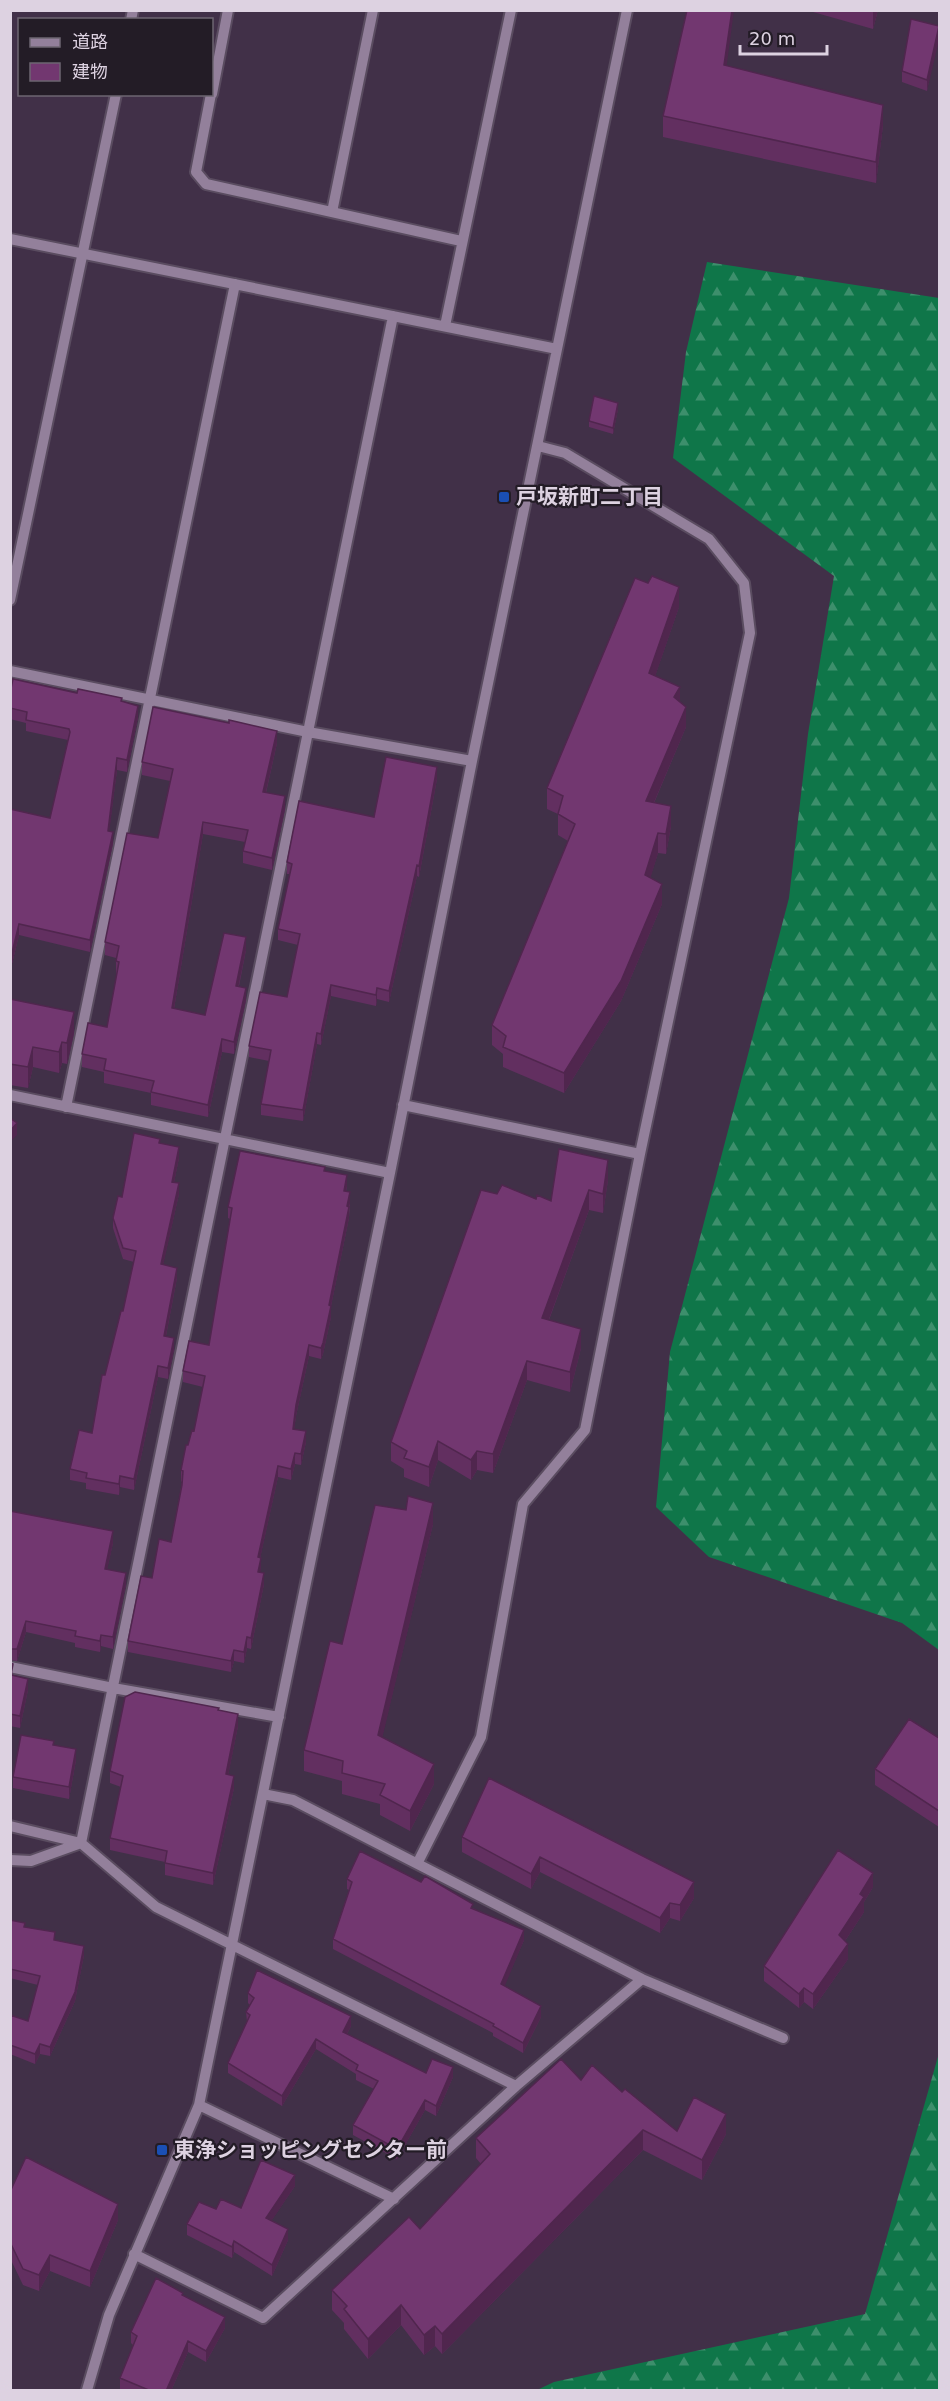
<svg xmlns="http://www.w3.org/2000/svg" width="950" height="2401" font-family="'DejaVu Sans','Noto Sans JP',sans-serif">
  <defs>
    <pattern id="forest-firs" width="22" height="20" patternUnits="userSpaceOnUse" patternTransform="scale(1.5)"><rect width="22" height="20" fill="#0f7649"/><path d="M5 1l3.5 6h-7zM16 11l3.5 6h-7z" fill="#3d8f6c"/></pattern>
  </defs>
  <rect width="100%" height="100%" fill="#413048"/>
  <path fill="url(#forest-firs)" d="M707,262L939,298V1650L902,1623L709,1557L656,1507L670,1352L789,898L808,734L834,576L673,458L686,352Z
    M939,2053V2390H537L554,2382L865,2314Z"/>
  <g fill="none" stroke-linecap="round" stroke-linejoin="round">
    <g stroke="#5a4c60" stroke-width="14">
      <path id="minor" d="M131,20L133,10
        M211,94L196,172L206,184L461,241
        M212,94L228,10
        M332,212L373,10
        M10,239L557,349
        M393,316L81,1843L156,1907L516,2086
        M445,326L511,10
        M10,600L116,94
        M10,671L308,732L472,761
        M10,1095L390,1173
        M403,1105L640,1154
        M66,1107L235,284
        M10,1667L113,1688L279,1717
        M263,1794L293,1800L642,1979L783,2038
        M10,1826L81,1843L31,1861L10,1860
        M418,1862L481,1737L523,1504L585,1430L640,1154L750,633L744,583L709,539L565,453L538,446
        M199,2105L394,2199
        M134,2254L263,2318L516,2086L642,1979
        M87,2390L109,2315L199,2105L390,1173L472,761L627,10"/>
    </g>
    <use href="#minor" stroke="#93809b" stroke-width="10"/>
  </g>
  <path fill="#622f60" d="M806,10H878L873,29Z
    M939,26L927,91L902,82V71Z
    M727,66L883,125L876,183L663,137V116Z
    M618,409L613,434L589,427V421Z
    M679,607L655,676L680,702L686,727L654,803L671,826L666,854L658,853L650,878L662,904L621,1001L564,1093L503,1067V1054L492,1045V1025L568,841L558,835V814L547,809V788Z
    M10,693H77L122,701L138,717L127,772L117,770L109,831L113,843L90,952L19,935L10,972V809L50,818L68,740L26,731V723L10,719Z
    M277,743L266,793L285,809L272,870L243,863V851L245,842L203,834L174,1009L205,1015L246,950L239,986L246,1000L234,1054L222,1052L208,1117L151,1105V1093L104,1083V1072L82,1067V1054L107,1027L117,974H116V958L105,955V942L158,838L170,781L142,775V762Z
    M437,779L419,877L417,876L389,1002L377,999L376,1006L331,996L321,1045L317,1044L303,1121L261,1115V1104L269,1061L249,1057V1046L287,997L298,945L278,940V929L290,874H287V862L374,817Z
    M10,999L74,1033L67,1064L62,1063L59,1073L33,1067L28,1088L10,1085Z
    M160,1143L179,1158L174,1182L179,1194L163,1264L177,1278L166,1336L174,1349L168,1379L158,1377L134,1490L120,1487L119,1495L86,1489V1483L70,1480V1469L92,1433L105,1375L123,1311L134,1262L123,1259L113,1228V1218L122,1197Z
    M325,1171L347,1186L346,1192L350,1203L349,1218L331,1306V1317L323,1354L321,1359L309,1356L296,1416L294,1429L306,1442L301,1465L295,1464L291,1480L278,1477L260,1558V1572L264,1584L251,1649L247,1648L244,1663L234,1661L231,1672L128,1652V1641L152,1578L171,1542L182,1482L181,1481V1470L188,1445L194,1431L203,1387L183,1382V1371L209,1345L230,1219L228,1218V1207Z
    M608,1180L603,1213L589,1210L549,1320L581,1348L570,1392L527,1380L493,1473L477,1470L471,1480L438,1460L429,1487L404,1477V1469L391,1461V1442L536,1199L551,1201Z
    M10,1511L113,1543L107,1569L126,1584L113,1649L101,1646L100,1652L75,1647V1643L26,1632L17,1661L10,1660Z
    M433,1524L382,1737L434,1784L410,1831L380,1815V1804L342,1794V1781L304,1771V1750L342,1644Z
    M10,1663L13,1676L28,1690L20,1728L10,1726Z
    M219,1710L238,1726L228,1775L234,1788L213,1885L165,1875V1862L110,1850V1838L121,1787L110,1783V1771Z
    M939,1738V1827L875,1785V1769Z
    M54,1745L76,1760L69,1799L13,1788V1777Z
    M489,1778L694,1898L680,1921L670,1918L660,1933L540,1872L531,1889L462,1852V1837Z
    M347,1879L473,1908L524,1940L504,1986L541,2017L523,2053L493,2036V2033L333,1949V1939L349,1890L347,1889Z
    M873,1887L864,1902V1912L845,1941L848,1959L813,2009L804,2002L799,2008L764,1981V1966Z
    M10,1920L25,1928L55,1940L84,1955L75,2001L50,2056L40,2054L35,2064L10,2054V2015L28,2021L38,1985L10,1978Z
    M248,1993L351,2026L347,2034L426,2073L453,2077L436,2116L425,2110L397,2159L353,2135V2125L374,2089L356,2080V2074L316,2049L282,2106L228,2073V2063L247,2022L246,2012L250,2005L248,2003Z
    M581,2080L622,2092L677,2131L726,2134L702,2180L643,2150L442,2354L435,2346L424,2355L401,2325L368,2359L344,2329V2323L332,2310V2290L420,2229L481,2164L476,2158V2138Z
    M295,2186L271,2221L288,2240L272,2276L234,2252L232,2258L187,2235V2224L216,2209L241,2208Z
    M10,2192L118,2220L90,2287L50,2271L39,2291L23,2285L10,2258Z
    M183,2295L225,2328L206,2362L188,2352L171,2391H124L120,2389V2378L133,2345L131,2343V2332Z"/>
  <path fill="#50264e" d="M732,10H734L724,86V65Z
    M873,10H878L873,29Z
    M939,28V40L927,91V80Z
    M883,105V125L876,183V162Z
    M618,403V409L613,434V428Z
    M679,587V607L649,694V673Z
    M680,687V707L674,697Z
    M138,706V717L127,772V760Z
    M686,707V727L646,821V801Z
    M277,731V743L263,805V792Z
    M117,758V770L108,842V831Z
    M437,767V779L419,877V866Z
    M285,796V809L272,870V858Z
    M671,806V826L666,854V834Z
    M203,822V834L172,1021V1008Z
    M113,832V843L90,952V940Z
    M658,833V853L645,896V875Z
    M417,865V876L389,1002V991Z
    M662,884V904L621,1001L564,1093V1073Z
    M19,924V935L10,972V961Z
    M246,937V950L236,998V986Z
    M331,985V996L321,1045V1034Z
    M246,988V1000L234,1054V1042Z
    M377,988V999L376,1006V995Z
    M74,1012V1033L67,1064V1043Z
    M317,1033V1044L303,1121V1110Z
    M222,1039V1052L208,1117V1105Z
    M62,1042V1063L59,1073V1052Z
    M33,1047V1067L28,1088V1067Z
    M17,1123V1135L10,1142V1131Z
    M179,1147V1158L172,1193V1182Z
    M608,1160V1180L603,1213V1194Z
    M347,1175V1186L344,1202V1191Z
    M179,1183V1194L161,1275V1264Z
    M589,1190V1210L542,1338V1318Z
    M350,1192V1203L347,1217V1206Z
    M349,1207V1218L329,1316V1305Z
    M177,1268V1278L164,1346V1336Z
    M331,1306V1317L323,1354L321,1359V1348Z
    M581,1329V1348L570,1392V1372Z
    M174,1338V1349L168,1379V1368Z
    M309,1345V1356L296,1416L293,1440V1429L296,1405Z
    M527,1361V1380L493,1473V1454Z
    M158,1366V1377L134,1490V1479Z
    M306,1431V1442L301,1465V1454Z
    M438,1441V1460L429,1487V1467Z
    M477,1451V1470L471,1480V1460Z
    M295,1453V1464L291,1480V1469Z
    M278,1466V1477L258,1568V1557Z
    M120,1476V1487L119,1495V1484Z
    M433,1503V1524L378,1756V1735Z
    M113,1531V1543L105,1580V1569Z
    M261,1558V1569L258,1583V1572Z
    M126,1573V1584L113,1649V1637Z
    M264,1573V1584L251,1649V1638Z
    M26,1621V1632L17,1661V1649Z
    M101,1635V1646L100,1652V1641Z
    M247,1637V1648L244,1663V1652Z
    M234,1650V1661L231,1672V1661Z
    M28,1679V1690L20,1728V1716Z
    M238,1714V1726L226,1786V1774Z
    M76,1749V1760L69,1799V1787Z
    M434,1764V1784L410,1831V1811Z
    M234,1776V1788L213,1885V1873Z
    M540,1857V1872L531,1889V1874Z
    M873,1873V1887L864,1902V1912L839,1950V1935L860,1894Z
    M694,1882V1898L680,1921V1905Z
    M670,1903V1918L660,1933V1918Z
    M524,1930V1940L501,1995V1984Z
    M848,1944V1959L813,2009V1994Z
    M84,1946V1955L75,2001L50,2056V2047Z
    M804,1988V2002L799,2008V1994Z
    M541,2006V2017L523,2053V2043Z
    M351,2016V2026L343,2042V2032Z
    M316,2039V2049L282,2106V2096Z
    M40,2044V2054L35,2064V2054Z
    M453,2067V2077L436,2116V2106Z
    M425,2100V2110L397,2159V2149Z
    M726,2114V2134L702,2180V2160Z
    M643,2130V2150L442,2354V2334Z
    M295,2175V2186L266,2229V2218Z
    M118,2204V2220L90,2287V2271Z
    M288,2229V2240L272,2276V2265Z
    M234,2241V2252L232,2258V2247Z
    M50,2255V2271L39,2291V2275Z
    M401,2305V2325L368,2359V2339Z
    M225,2317V2328L206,2362V2351Z
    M435,2326V2346L424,2355V2335Z
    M188,2341V2352L171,2391H166Z"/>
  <path fill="#723770" stroke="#50264e" stroke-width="1.5" d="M687,10H732L724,65L883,105L876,162L663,116Z
    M911,19L939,26L927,80L902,71Z
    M594,396L618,403L613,428L589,421Z
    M652,576L679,587L649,673L680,687L674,697L686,707L646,801L671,806L666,834L658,833L645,875L662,884L621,981L564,1073L503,1047L506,1036L492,1025L575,824L558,814L563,796L547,788L635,578L648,583Z
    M13,679L77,693L78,689L122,698L121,701L138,706L127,760L117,758L108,831L113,832L90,940L19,924L10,961V809L50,818L70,732L69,729L26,720L27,712L10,708V693Z
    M153,707L229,723V720L277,731L263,792L285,796L272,858L243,851L248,830L203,822L172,1008L205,1015L224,933L246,937L236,986L246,988L234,1042L222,1039L208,1105L151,1092L154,1081L104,1070L106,1059L82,1054L88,1023L107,1027L119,962L116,961L119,946L105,942L127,833L158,838L173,769L142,762Z
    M386,757L437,767L419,866L417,865L389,991L377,988L376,995L331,985L321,1034L317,1033L303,1110L261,1104L271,1050L249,1046L260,992L287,997L300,934L278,929L292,864L287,862L299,801L374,817Z
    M10,999L74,1012L67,1043L62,1042L59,1052L33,1047L28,1067L10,1064Z
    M10,1118L17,1123L10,1131Z
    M134,1133L160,1139L159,1143L179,1147L172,1182L179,1183L161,1264L177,1268L164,1336L174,1338L168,1368L158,1366L134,1479L120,1476L119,1484L86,1478L87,1473L70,1469L79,1430L92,1433L102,1375H105L121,1311H123L136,1251L123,1248L113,1218L118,1196L122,1197Z
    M559,1149L608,1160L603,1194L589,1190L542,1318L581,1329L570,1372L527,1361L493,1454L477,1451L471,1460L438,1441L429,1467L404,1458L407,1451L391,1442L481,1190L497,1194L502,1185L536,1199L537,1195L551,1201Z
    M240,1151L325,1167L324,1171L347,1175L344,1191L350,1192L347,1206L349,1207L329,1305L331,1306L323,1343L321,1348L309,1345L296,1405L293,1429L306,1431L301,1454L295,1453L291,1469L278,1466L258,1557L261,1558L258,1572L264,1573L251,1638L247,1637L244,1652L234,1650L231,1661L128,1641L141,1576L152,1578L159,1539L171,1542L182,1485L183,1471L181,1470L186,1445H188L192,1430L194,1431L205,1376L183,1371L189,1341L209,1345L232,1208L228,1207Z
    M408,1496L433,1503L378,1735L434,1764L410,1811L380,1795L385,1784L342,1773L343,1761L304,1750L330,1641L342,1644L375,1505L406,1510Z
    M10,1511L113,1531L105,1569L126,1573L113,1637L101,1635L100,1641L75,1636L76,1631L26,1621L17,1649H10Z
    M10,1663L13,1664L11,1675L28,1679L20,1716L10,1714Z
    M135,1692L219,1708L218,1710L238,1714L226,1774L234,1776L213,1873L165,1863L167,1851L110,1838L123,1776L110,1771L125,1697Z
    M909,1719L939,1738V1811L875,1769Z
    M21,1735L54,1741L53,1745L76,1749L69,1787L13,1777Z
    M489,1778L694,1882L680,1905L670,1903L660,1918L540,1857L531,1874L462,1837Z
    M838,1850L873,1873L860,1894L864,1897L839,1935L848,1944L813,1994L804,1988L799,1994L764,1966Z
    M360,1851L421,1882L425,1876L473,1904L471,1908L524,1930L501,1984L541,2006L523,2043L493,2026L494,2024L333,1939L352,1882L347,1879Z
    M10,1920L25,1923L24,1927L55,1932L54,1940L84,1946L75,1992L50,2047L40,2044L35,2054L10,2045V2015L28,2021L40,1976L10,1969Z
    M257,1970L351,2016L343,2032L426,2073L432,2059L453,2067L436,2106L425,2100L397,2149L353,2125L378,2081L356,2070L358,2065L316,2039L282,2096L228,2063L250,2015L246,2012L254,1998L248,1993Z
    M561,2059L581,2080L592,2065L622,2092L625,2089L677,2131L694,2097L726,2114L702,2160L643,2130L442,2334L435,2326L424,2335L401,2305L368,2339L344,2309L347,2306L332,2290L409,2217L420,2229L490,2154L476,2138Z
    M26,2157L118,2204L90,2271L50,2255L39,2275L23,2269L10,2242V2192Z
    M261,2160L295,2175L266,2218L288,2229L272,2265L234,2241L232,2247L187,2224L199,2202L216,2209L221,2199L241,2208Z
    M156,2278L183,2293L182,2295L225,2317L206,2351L188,2341L166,2391H151L120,2378L137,2336L131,2332Z"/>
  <g fill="#1a4fb4" stroke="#231c26" stroke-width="2">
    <rect x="498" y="491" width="12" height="12" rx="3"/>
    <rect x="156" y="2144" width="12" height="12" rx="3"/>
  </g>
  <g text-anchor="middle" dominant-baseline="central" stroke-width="4.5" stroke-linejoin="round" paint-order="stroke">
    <g font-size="21" font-weight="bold" fill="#ddd2e1" stroke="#231c26" text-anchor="start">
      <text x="516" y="497">戸坂新町二丁目</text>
      <text x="174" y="2150">東浄ショッピングセンター前</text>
    </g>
  </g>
  <rect width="950" height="2401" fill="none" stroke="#ddd2e1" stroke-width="24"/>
  <rect x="18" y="18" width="195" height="78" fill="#231c26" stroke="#6d6571" stroke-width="1.5"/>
  <rect x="30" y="38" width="30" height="9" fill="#93809b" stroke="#6d6571" stroke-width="1.5"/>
  <text x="72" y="48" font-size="18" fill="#ddd2e1">道路</text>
  <rect x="30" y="63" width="30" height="18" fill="#723770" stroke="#6d6571" stroke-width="1.5"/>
  <text x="72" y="78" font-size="18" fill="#ddd2e1">建物</text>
  <path d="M740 45v9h87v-9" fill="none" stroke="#ddd2e1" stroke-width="3"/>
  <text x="749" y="45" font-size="18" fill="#ddd2e1" stroke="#231c26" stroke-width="4.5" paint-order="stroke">20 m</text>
</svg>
